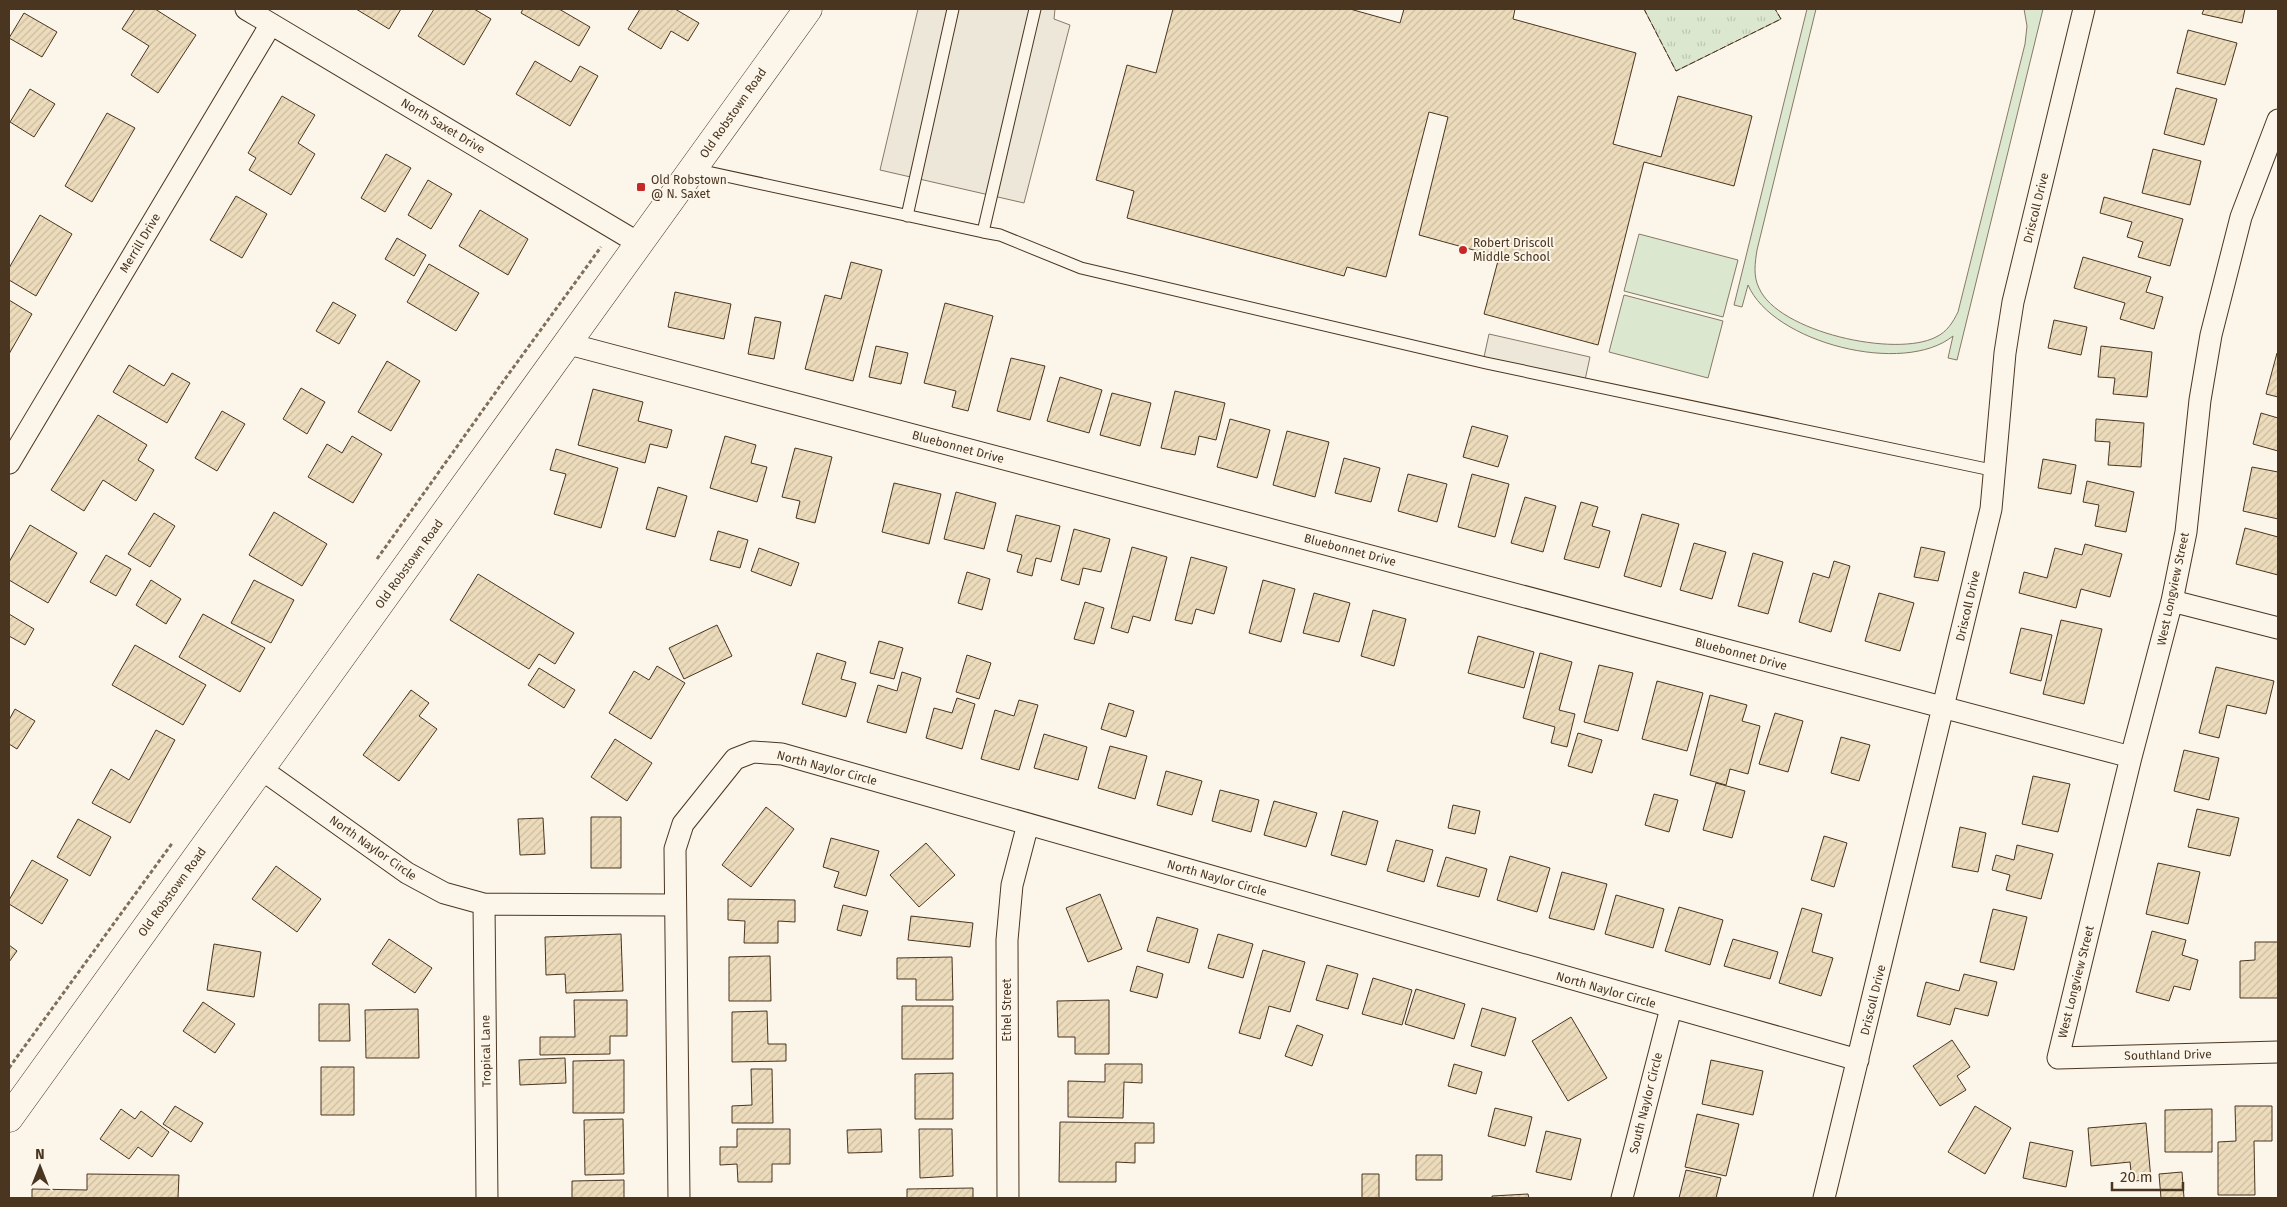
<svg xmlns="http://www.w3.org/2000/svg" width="2287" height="1207" font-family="'Fira Sans',sans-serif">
  <defs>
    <pattern id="park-tufts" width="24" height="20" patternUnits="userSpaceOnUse" patternTransform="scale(1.25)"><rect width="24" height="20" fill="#dce7d0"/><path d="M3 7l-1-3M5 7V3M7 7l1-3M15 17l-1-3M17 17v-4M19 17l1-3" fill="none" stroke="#bec7b2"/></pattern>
    <pattern id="building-hatch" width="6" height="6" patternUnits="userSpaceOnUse" patternTransform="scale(1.25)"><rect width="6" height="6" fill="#ecdcbc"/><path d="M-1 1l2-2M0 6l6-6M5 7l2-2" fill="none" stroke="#ccbda1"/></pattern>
  </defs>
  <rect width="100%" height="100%" fill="#fbf6e9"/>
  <path fill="#dce7d0" stroke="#887966" d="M1807,9H1816L1757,250C1755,263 1753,276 1759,288C1778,332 1896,358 1936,337C1947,332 1953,322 1958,312L2025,44L2027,26L2024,9H2043L1957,360L1948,358L1953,336C1904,376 1773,343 1748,285L1742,307L1734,305Z
    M1639,234L1738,260L1723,317L1624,291Z
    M1624,295L1723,321L1708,378L1609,352Z"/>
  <path fill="url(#park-tufts)" stroke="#887966" d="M1644,9H1775L1781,19L1676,71Z"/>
  <path fill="#ede7d9" stroke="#887966" d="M918,9H1055L1054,19L1070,25L1024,203L880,170Z
    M1489,334L1590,357L1585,380L1484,357Z"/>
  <path fill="url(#building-hatch)" stroke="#4a3520" d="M135,9H155L196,35L158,93L131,75L149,46L122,29Z
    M356,9H401L389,29Z
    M434,9H474L491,19L464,65L418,36Z
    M523,9H559L590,27L579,46L521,13Z
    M640,9H675L699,23L688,41L671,31L661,49L628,29Z
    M1173,9H1350L1400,23L1404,9H1515L1513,19L1636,53L1613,144L1661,157L1678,96L1752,116L1734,186L1644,162L1598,345L1484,314L1499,257L1419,235L1448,117L1429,112L1386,277L1347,267L1344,276L1127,218L1134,191L1096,180L1127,65L1156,73Z
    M2204,9H2245L2242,23L2202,14Z
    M24,13L57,32L42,57L9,38Z
    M2188,30L2237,43L2225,85L2177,73Z
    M535,61L571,82L580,66L598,76L570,126L516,94Z
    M2176,88L2217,99L2204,145L2164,134Z
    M30,89L55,104L34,137L10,122Z
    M282,96L315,115L298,143L315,154L291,195L249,170L256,158L248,153Z
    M107,113L135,128L92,202L65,186Z
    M2153,149L2201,161L2190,205L2142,193Z
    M386,154L411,168L385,212L361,198Z
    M428,180L452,194L431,229L408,215Z
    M236,196L267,214L242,258L210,240Z
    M2104,197L2183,219L2170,266L2138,257L2143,242L2127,237L2132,222L2100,213Z
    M480,210L528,239L508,275L459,246Z
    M40,215L72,234L36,296L9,280V268Z
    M397,238L426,255L414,276L385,259Z
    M2083,257L2151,277L2146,292L2163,297L2154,329L2120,319L2125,303L2074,288Z
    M851,262L882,270L853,381L805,369L825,295L841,299Z
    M429,264L479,293L456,331L407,302Z
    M675,292L731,304L724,339L668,327Z
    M9,300L32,314L9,354Z
    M333,302L356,315L339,344L316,331Z
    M945,303L993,316L968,411L952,407L956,391L924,383Z
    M755,317L781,322L774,359L748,354Z
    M2054,320L2087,327L2081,355L2048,348Z
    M876,346L908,353L901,384L869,377Z
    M2101,346L2152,352L2147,397L2113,394L2115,378L2098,377Z
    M2277,353L2278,354V397L2266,394Z
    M1011,358L1045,366L1030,420L997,411Z
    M387,361L420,381L391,431L358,412Z
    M129,365L164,386L172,373L190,383L167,423L113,392Z
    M1060,377L1102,390L1089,433L1047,421Z
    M301,388L325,402L307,434L283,419Z
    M593,389L643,402L638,421L672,430L667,448L650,444L645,463L578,445Z
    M1175,391L1225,403L1216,440L1199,436L1195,455L1161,448Z
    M1112,393L1151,403L1140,446L1100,435Z
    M222,411L245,424L217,471L195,458Z
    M2261,413L2278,418V451L2253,444Z
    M98,415L147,445L138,460L154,470L136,501L103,480L84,511L51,490Z
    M1230,419L1270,430L1257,478L1217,467Z
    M2096,419L2144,423L2141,467L2108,465L2110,442L2095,441Z
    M1472,426L1508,436L1498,467L1463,457Z
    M1287,431L1329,442L1315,497L1273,485Z
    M352,436L382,454L353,503L308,477L327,444L342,453Z
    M725,436L756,445L751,463L767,467L757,502L710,488Z
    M795,448L832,457L815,523L796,518L800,501L782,497Z
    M556,449L618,468L601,528L554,514L566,474L550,470Z
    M1344,458L1380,468L1371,502L1335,493Z
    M2043,459L2076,465L2071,494L2038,488Z
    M2252,467L2278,472V519L2243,511Z
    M1408,474L1447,484L1437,522L1398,511Z
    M1472,474L1509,484L1495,537L1458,527Z
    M2087,481L2134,492L2126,532L2095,526L2099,505L2083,502Z
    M894,483L941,494L929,544L882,532Z
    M658,487L687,496L675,537L646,529Z
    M956,492L996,503L984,549L944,539Z
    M1525,497L1556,506L1543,552L1511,543Z
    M1581,502L1598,507L1592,526L1610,531L1599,568L1564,559Z
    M274,512L327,544L302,586L249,555Z
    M154,513L175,526L150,567L128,554Z
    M1642,514L1679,524L1661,587L1624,576Z
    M1016,515L1060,526L1051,562L1036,558L1032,576L1017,572L1022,555L1007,551Z
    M30,525L77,553L48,603L9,580V562Z
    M2245,528L2278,537V575L2236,564Z
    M1074,529L1110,539L1101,572L1083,568L1079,585L1061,580Z
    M718,531L748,540L740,568L710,560Z
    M1694,543L1726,552L1712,599L1680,590Z
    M2085,544L2122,554L2110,597L2081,589L2076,608L2019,593L2024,572L2047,578L2055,548L2082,555Z
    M1132,547L1167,557L1150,621L1133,616L1128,633L1111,628Z
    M1921,547L1945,552L1938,581L1914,577Z
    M759,548L799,563L791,586L751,571Z
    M1753,553L1783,562L1768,614L1738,606Z
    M106,555L131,569L116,596L90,582Z
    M1191,557L1227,567L1214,614L1196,609L1192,624L1175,620Z
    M1834,561L1850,566L1831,632L1799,622L1813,573L1829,578Z
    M967,572L990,579L982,610L958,603Z
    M478,574L574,633L555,664L539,654L529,669L450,620Z
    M151,580L181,599L166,624L136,605Z
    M254,580L294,600L271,643L231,623Z
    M1263,580L1295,589L1281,642L1249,633Z
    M1314,593L1350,603L1339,642L1303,633Z
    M1879,593L1914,603L1900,651L1865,641Z
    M1085,602L1104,608L1094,644L1074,639Z
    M1373,610L1406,619L1394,666L1361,656Z
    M9,614L34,629L25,645L9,636Z
    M203,614L265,648L240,692L179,657Z
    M2061,620L2102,629L2084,704L2043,694Z
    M717,625L732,656L684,679L669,648Z
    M2021,628L2052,635L2041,681L2010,673Z
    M1478,636L1534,652L1524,688L1468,673Z
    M879,641L903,648L894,679L870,673Z
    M135,645L206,685L183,725L112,685Z
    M817,653L846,662L841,679L856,683L846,717L802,704Z
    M1540,653L1572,662L1559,710L1575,714L1567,747L1551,743L1555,727L1523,718Z
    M967,655L991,663L979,699L956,692Z
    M1599,665L1633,673L1618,731L1584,722Z
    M657,666L685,683L651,739L609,713L634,671L649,680Z
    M2216,667L2274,681L2266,714L2227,705L2219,738L2199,733Z
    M539,668L575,690L564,708L528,685Z
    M902,672L921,678L906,733L867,722L878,685L897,691Z
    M1657,681L1703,693L1687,751L1642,739Z
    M411,690L429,703L419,716L437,729L399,781L363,755Z
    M1710,695L1747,705L1742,721L1760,726L1748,774L1730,769L1726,785L1690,775Z
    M957,698L975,704L962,749L926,738L934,708L952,713Z
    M1019,700L1038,705L1019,770L981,759L995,710L1014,716Z
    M1109,703L1134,711L1126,737L1101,729Z
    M15,709L35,721L17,749L9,744V720Z
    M1775,713L1803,721L1788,772L1759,764Z
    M156,730L175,740L130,823L92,803L111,769L129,780Z
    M1578,733L1602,740L1592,773L1568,766Z
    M1044,734L1087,747L1078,780L1034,768Z
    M1841,737L1870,745L1859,781L1831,773Z
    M615,739L652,763L627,801L591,777Z
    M1110,746L1147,756L1135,799L1098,788Z
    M2184,750L2219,758L2209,800L2174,791Z
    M1166,771L1202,781L1192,815L1157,805Z
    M2033,776L2070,784L2058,832L2022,824Z
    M1716,783L1745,791L1732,838L1703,830Z
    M1220,790L1259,800L1251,832L1212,821Z
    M1654,794L1678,800L1669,832L1645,825Z
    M1274,801L1317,813L1306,847L1264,835Z
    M1453,805L1480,811L1475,834L1448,828Z
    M766,807L794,829L751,887L722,865Z
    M2197,809L2239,818L2230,856L2188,847Z
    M1343,811L1378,821L1366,865L1331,855Z
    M591,817H621V868H591Z
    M543,818L545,854L520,855L518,819Z
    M78,819L111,837L90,876L57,857Z
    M1960,827L1986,833L1978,872L1952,867Z
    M1824,836L1847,843L1834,887L1811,880Z
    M831,838L879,851L866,896L834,887L839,872L823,867Z
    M1396,840L1433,850L1424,882L1387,871Z
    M926,843L955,875L919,907L890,875Z
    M2017,845L2053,854L2041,899L2006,890L2010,875L1992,870L1996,855L2014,860Z
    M1510,856L1550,868L1537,912L1497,900Z
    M1446,857L1487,869L1479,897L1437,886Z
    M32,860L68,880L42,924L9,904V900Z
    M2158,863L2200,872L2188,924L2146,914Z
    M276,866L321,899L297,932L252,899Z
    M1562,872L1607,884L1594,930L1549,918Z
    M1100,894L1122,949L1088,962L1066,908Z
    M1616,895L1664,909L1653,948L1605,934Z
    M728,899L795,900V922L778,921V943H744L745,921L728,920Z
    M843,905L868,911L861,936L837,930Z
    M1679,907L1723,920L1710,965L1665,951Z
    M1802,908L1822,914L1812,952L1833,958L1821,996L1779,983Z
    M1993,909L2027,917L2014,970L1980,962Z
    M911,916L973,923L970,947L908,940Z
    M1157,917L1198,929L1189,963L1147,951Z
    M2152,931L2186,940L2182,955L2198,960L2190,990L2174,986L2169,1001L2136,992Z
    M621,934L623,991L566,993L565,974L546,975L545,937Z
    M1218,934L1253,944L1243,978L1208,968Z
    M389,939L432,968L415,993L372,964Z
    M1733,939L1778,952L1770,979L1724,966Z
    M2255,942H2278V998H2240V961L2255,960Z
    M214,944L261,952L254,997L207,990Z
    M9,945L17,951L9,962Z
    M1263,950L1305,962L1290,1012L1269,1006L1260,1039L1239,1033Z
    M770,956L771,1001H729V957Z
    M952,957L953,1000H916V979H897V958Z
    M1327,965L1358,974L1348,1009L1316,1000Z
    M1137,966L1163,974L1157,998L1130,991Z
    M1964,974L1997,982L1988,1016L1955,1008L1950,1025L1917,1016L1926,982L1959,991Z
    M1373,978L1412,990L1402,1025L1362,1014Z
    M1416,989L1465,1004L1454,1039L1405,1024Z
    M574,1000H627V1036H610V1054L540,1055V1037H575Z
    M1109,1000V1054H1075V1037H1058L1057,1001Z
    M203,1002L235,1024L215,1053L183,1031Z
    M319,1004H349L350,1041H319Z
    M902,1006H953V1059H902Z
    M1482,1008L1516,1018L1505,1056L1471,1046Z
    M418,1009L419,1058H366L365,1010Z
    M767,1011L768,1044H786V1061L732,1062V1012Z
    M1571,1017L1607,1078L1568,1101L1532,1041Z
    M1297,1025L1323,1035L1312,1066L1285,1056Z
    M1952,1040L1970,1067L1957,1076L1966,1090L1940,1106L1913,1066Z
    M565,1058L566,1083L520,1085L519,1060Z
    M624,1060V1113H573V1061Z
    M1711,1060L1763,1071L1753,1115L1702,1104Z
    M1105,1064H1142V1083L1124,1082L1123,1118L1068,1117V1081L1105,1082Z
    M1454,1064L1482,1072L1476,1094L1448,1086Z
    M321,1067H354V1115H321Z
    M751,1069H772L773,1123H732V1106L752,1105Z
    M953,1073V1119H915V1074Z
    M175,1106L203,1123L191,1142L163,1124Z
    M1975,1106L2011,1128L1985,1174L1948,1152Z
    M2235,1106H2272V1141H2254L2255,1195H2218V1142L2236,1141Z
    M1495,1108L1532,1117L1525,1146L1488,1136Z
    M121,1109L135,1119L141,1111L169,1132L152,1157L138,1147L129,1159L100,1139Z
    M2212,1109V1152H2165V1110Z
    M1697,1114L1739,1124L1726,1176L1685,1167Z
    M623,1119L624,1174L585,1175L584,1120Z
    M1060,1122L1154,1123V1143H1135V1163L1116,1162V1182H1059Z
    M2146,1123L2151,1180L2132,1181L2130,1162L2091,1166L2088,1128Z
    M737,1129H790V1164H772V1182H738L737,1164L720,1165V1147H737Z
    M881,1129L882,1152L848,1153L847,1130Z
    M919,1129H952L953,1176L920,1178Z
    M1546,1131L1581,1139L1571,1180L1536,1172Z
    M2030,1142L2073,1151L2066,1187L2023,1178Z
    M1416,1155H1442V1180H1416Z
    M1686,1170L1721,1178L1716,1198H1679Z
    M2182,1172L2184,1198H2161L2159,1174Z
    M87,1174L179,1175L178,1198H32V1189L87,1190Z
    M1362,1174H1379V1198H1362Z
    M624,1180V1198H572V1181Z
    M973,1188V1198H907V1189Z
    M1528,1194L1529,1198H1492V1196Z"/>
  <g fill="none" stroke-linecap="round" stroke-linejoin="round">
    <g stroke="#4a3520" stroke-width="13">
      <path id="lane" d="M694,169L983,232L1035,9
        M907,216L953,9
        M983,232L1000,235L1081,268L1486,363L1996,471"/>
    </g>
    <g stroke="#4a3520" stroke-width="23">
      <path id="street" d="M246,9L640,244
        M2278,120L2241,217L2211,335L2200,400L2186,532L2172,601L2131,757L2058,1058L2278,1052
        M569,344L2131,757
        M9,463L271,24
        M2172,601L2278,628
        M261,769L407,873L444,893L484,904L675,905
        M484,904L487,1198
        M679,1198L675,849L683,824L735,759L753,752L782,754L1858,1060
        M1008,1198L1007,940L1012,885L1028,824
        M1622,1198L1671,1008
        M1824,1198L1991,509L2005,353L2013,302L2084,9"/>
    </g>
    <g stroke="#4a3520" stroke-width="29">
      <path id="secondary" d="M9,1118L808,9"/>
    </g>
    <path stroke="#7f6f5c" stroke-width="3" stroke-dasharray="4 2.5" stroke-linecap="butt" d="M377,559L505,379L601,247
      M9,1068L173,842"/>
    <use href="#lane" stroke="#fbf6e9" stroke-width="11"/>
    <use href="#street" stroke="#fbf6e9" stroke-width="21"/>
    <use href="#secondary" stroke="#fbf6e9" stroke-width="28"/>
    <path stroke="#4a3520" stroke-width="1" stroke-dasharray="6 2.5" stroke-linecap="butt" d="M1644,9L1676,71L1781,19L1775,9"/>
  </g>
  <g fill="#c62828" stroke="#fbf6e9" stroke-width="2">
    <rect x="636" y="182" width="10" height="10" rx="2.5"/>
    <circle cx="1463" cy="250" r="5"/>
  </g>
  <g text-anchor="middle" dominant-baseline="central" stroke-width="4" stroke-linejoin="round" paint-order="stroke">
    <g font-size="12" fill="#4a3520" stroke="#fbf6e9">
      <text transform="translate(733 113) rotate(-55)">Old Robstown Road</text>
      <text transform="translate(443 126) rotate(31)">North Saxet Drive</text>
      <text transform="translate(2036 208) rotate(-76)">Driscoll Drive</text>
      <text transform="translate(140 243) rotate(-59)">Merrill Drive</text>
      <text transform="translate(958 447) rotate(15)">Bluebonnet Drive</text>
      <text transform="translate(1350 550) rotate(15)">Bluebonnet Drive</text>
      <text transform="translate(409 564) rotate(-54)">Old Robstown Road</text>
      <text transform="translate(2173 589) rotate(-78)">West Longview Street</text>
      <text transform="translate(1968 606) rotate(-77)">Driscoll Drive</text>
      <text transform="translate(1741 654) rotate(15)">Bluebonnet Drive</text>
      <text transform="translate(827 768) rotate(15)">North Naylor Circle</text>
      <text transform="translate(373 848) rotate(35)">North Naylor Circle</text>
      <text transform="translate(1217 878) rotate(16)">North Naylor Circle</text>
      <text transform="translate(172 892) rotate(-54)">Old Robstown Road</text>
      <text transform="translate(2076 982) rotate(-76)">West Longview Street</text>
      <text transform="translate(1606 990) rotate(16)">North Naylor Circle</text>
      <text transform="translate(1873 1000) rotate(-76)">Driscoll Drive</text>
      <text transform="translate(1007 1010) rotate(-90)">Ethel Street</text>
      <text transform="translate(486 1051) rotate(-91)">Tropical Lane</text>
      <text transform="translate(2168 1055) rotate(-1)">Southland Drive</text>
      <text transform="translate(1646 1103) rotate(-76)">South Naylor Circle</text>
    </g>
    <g font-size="12" fill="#4a3520" stroke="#fbf6e9" text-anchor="start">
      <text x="651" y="180">Old Robstown<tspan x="651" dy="14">@ N. Saxet</tspan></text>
      <text x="1473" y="243">Robert Driscoll<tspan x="1473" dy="14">Middle School</tspan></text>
    </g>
  </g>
  <rect width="2287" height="1207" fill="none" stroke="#4a3520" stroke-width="20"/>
  <g transform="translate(40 1167)" stroke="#fbf6e9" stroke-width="4" paint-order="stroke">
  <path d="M0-4L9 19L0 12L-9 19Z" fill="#4a3520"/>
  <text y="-8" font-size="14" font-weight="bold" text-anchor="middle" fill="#4a3520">N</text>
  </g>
  <path d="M2112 1182v8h71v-8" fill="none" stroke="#4a3520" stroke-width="2.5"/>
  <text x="2120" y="1182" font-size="15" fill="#4a3520" stroke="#fbf6e9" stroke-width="4" paint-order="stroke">20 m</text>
</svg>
